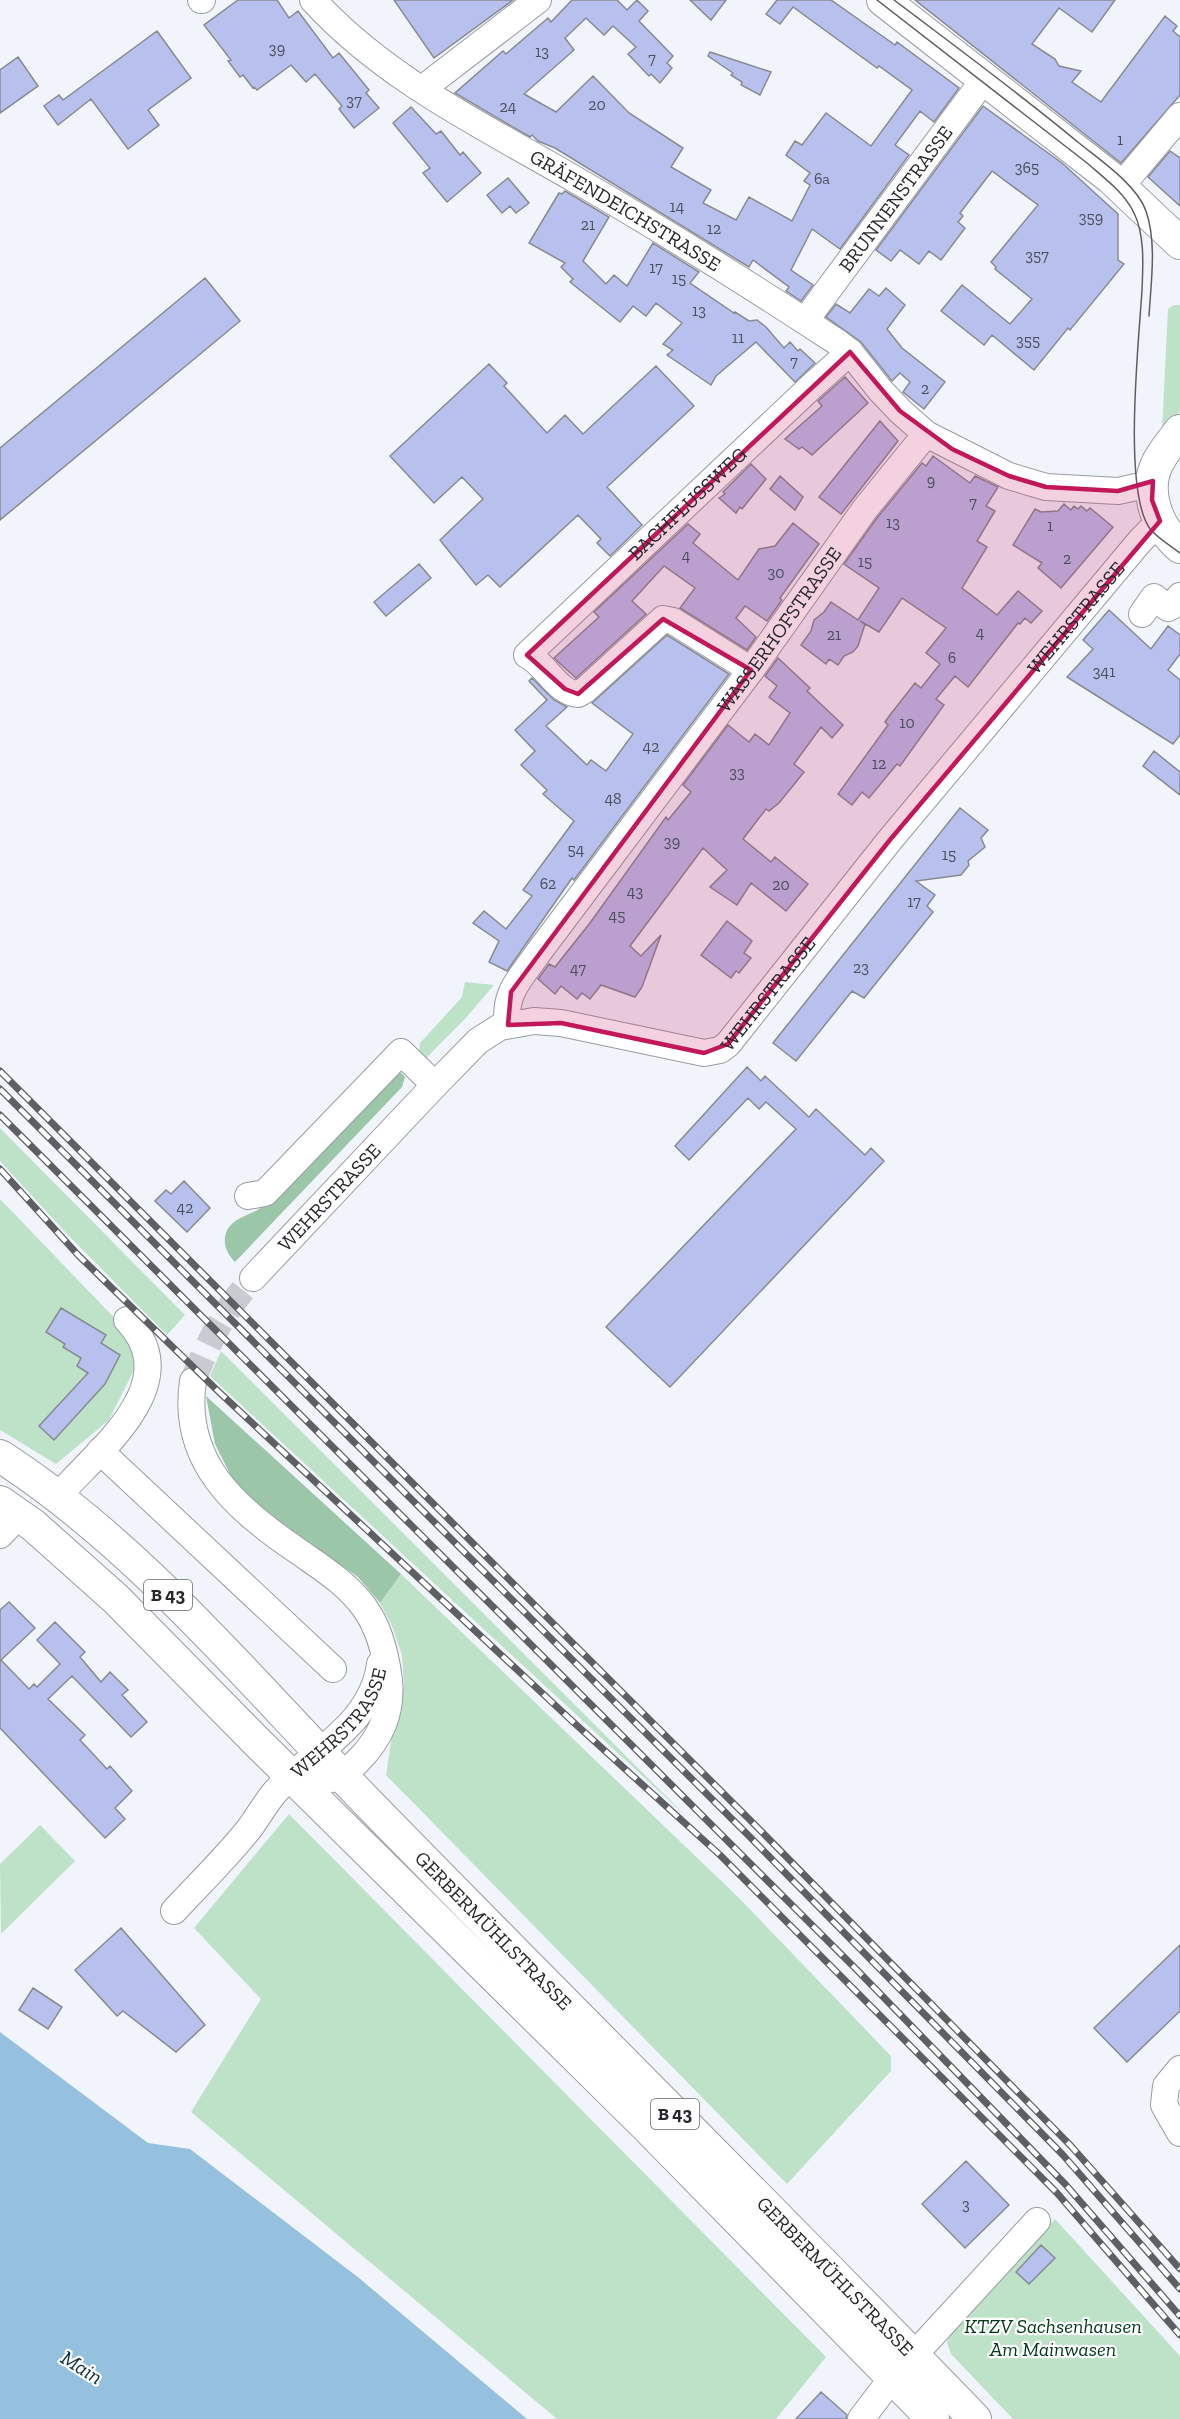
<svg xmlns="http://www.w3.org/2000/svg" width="1180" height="2419" font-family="'Zilla Slab',serif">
  <rect width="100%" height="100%" fill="#f2f4fc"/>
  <path fill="#bde2c7" d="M1174,305H1180V411L1167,428L1162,430L1168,309Z
    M465,982L494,985L465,1019L424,1060L419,1053L420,1043L462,997Z
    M0,1128L185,1315L167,1335L68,1235L0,1161Z
    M0,1199L125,1329L137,1364L109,1420L56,1464L0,1430Z
    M221,1351L689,1819L210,1376Z
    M401,1574L737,1896L891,2056V2071L787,2184L386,1775L391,1742L404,1685L402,1655L392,1626L380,1603Z
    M289,1814L826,2357L776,2419H557L191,2112L261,1999L194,1928Z
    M40,1825L75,1861L1,1934L0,1864Z
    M1055,2219L1180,2356V2419H1013L951,2354L947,2343L948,2339L963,2315Z"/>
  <path fill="#9bc6a7" d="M401,1073L405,1077L402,1087L235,1262C228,1255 222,1244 226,1233C232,1216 255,1215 266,1204C308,1160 349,1117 391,1074Z
    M206,1396L401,1574L380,1603L358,1577L262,1509L233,1480L215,1444Z"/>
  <path fill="#95c1df" d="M0,2032L148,2143L190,2149L359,2278L527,2419H0Z"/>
  <path fill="#b8c1ed" stroke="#888a91" stroke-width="1.5" d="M238,0H277L289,18L298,11L333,58L339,53L369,90L366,93L379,108L354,128L339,109L342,106L315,74L306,82L291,65L257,90L254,87L253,88L243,75L240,77L228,61L231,60L204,25Z
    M394,0H513L434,58Z
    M572,0H617L627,10L637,0L648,11L639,21L673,56L667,63L672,68L660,83L651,74L649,76L628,54L636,47L613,26L604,35L586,18L565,38L574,50L524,94L556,112L593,76L629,113L683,148L671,167L711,190L703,203L736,220L749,197L792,221L810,185L804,181L810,173L786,155L795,141L802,145L826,113L871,146L912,90L879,66L877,68L793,7L780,24L766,14L777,0H831L895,45L897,42L959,88L934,122L920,111L895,145L909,155L840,249L812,229L791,270L813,285L801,301L786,291L789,287L753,260L749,267L555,148L538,141L532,135L530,137L455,93L503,51L506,54L548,18L551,22Z
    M690,0H726L711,20Z
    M915,0H1115L1092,32L1059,8L1032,44L1055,59L1059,66L1081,71L1072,82L1101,102L1165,16L1177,26L1173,31L1180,37V95L1121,163Z
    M157,31L191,78L148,110L159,125L128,149L91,99L58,125L44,106L59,95L63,100Z
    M710,52L771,72L760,95L741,85L742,82L731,75L733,73L708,56Z
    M18,57L38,86L0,113V70Z
    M983,106L1062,163L1118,214V260L1124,264L1070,330L1068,328L1034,370L992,335L984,345L941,311L962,285L1010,324L1032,299L995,269L996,267L991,262L1038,205L992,171L960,213L963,216L958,222L965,228L941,260L929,251L919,264L900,250L891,261L876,250Z
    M411,107L436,134L441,131L460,155L463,152L481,173L447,202L423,173L430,168L393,123Z
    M1170,151L1180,158V206L1148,177Z
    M508,178L529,203L516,213L510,206L502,213L487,195Z
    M565,191L609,217L583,261L606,284L614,275L627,286L653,243L699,272L690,283L734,313L735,312L749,321L757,320L766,327L784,348L790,342L798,351L800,349L815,363L795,382L756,342L716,376L711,385L667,355L673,350L663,344L682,323L656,303L646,316L633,306L620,322L570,282L573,279L561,267L565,263L529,243L559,193L562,194Z
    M205,278L240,321L0,520V448Z
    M886,288L905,305L887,329L902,348L945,382L924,409L903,392L910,382L900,373L892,381L861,342L826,317L836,304L850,313L869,289L879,296Z
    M489,364L507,383L504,386L547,433L565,415L583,434L656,366L694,406L607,487L642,525L610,556L597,543L601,539L578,515L500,587L488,575L476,585L440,540L483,499L462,477L434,503L390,456Z
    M845,377L868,403L812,455L802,447L799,449L785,439L822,406L818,401Z
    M880,421L898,441L841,514L819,497Z
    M933,456L970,483L975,476L998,487L986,506L995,511L977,541L987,547L962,588L997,615L1018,591L1042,611L1031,623L1025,618L1020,624L1018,623L968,687L955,676L936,699L944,705L900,766L897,764L869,798L862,792L852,805L838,794L888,725L885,722L890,715L915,683L921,688L940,664L926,653L946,628L902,598L879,632L860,621L865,624L858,646L853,652L844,656L838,665L829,659L826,664L801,645L811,631L814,620L824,612L831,602L858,620L879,588L844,564L877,518L922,463L926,466Z
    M751,464L766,479L742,509L740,507L736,513L719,498L725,494L723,492Z
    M780,476L803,497L795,510L770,489Z
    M1064,504L1071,510L1074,506L1078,509L1081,506L1087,511L1090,508L1113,527L1061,588L1038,568L1042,563L1013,545L1035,509L1041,512L1058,511Z
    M793,523L819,544L780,598L782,600L767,621L745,606L736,618L756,637L747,650L680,608L695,588L664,566L632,601L646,614L576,678L554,658L599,617L594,612L688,524L700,534L693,543L738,580L759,549L775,546Z
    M419,564L431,578L386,616L374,602Z
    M1109,610L1151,649L1168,626L1180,635V654L1168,670L1180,680V735L1173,744L1067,677L1093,649L1083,640Z
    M667,635L729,674L574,880L572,878L507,971L489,962L499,941L473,923L484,911L506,929L532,896L523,890L574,821L543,794L547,790L521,765L535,751L515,730L547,700L529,681L532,678L554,700L567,707L546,726L587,765L591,760L606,771L633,734L592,703Z
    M778,658L810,688L807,691L843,725L832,738L821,727L794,764L804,772L779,803L769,811L766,809L743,839L771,862L775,857L808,884L786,911L751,883L737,905L710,887L727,870L703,848L630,946L641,956L661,935L642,987L635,997L601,985L590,999L582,993L577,999L561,986L555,994L538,979L549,964L555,967L590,923L666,817L668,820L691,792L683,785L728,725L749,742L755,734L769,745L790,713L769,697L777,686L765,676Z
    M1154,751L1180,772V795L1143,766Z
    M960,808L988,830L981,838L985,847L968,861L969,865L961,875L916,881L935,895L927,906L933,912L864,998L852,991L796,1061L773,1043Z
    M727,921L752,941L744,953L751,958L739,973L736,971L731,978L701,955Z
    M747,1067L761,1081L765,1076L809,1117L816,1109L865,1155L871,1148L884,1161L670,1387L606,1327L796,1129L766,1102L759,1109L748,1098L689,1160L675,1146Z
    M184,1181L210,1208L187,1232L155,1201L166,1190L171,1194Z
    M61,1308L106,1335L101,1343L120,1355L105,1384L54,1440L39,1426L88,1373L77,1366L81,1358L63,1347L65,1344L46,1332Z
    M9,1602L35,1628L1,1660L29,1689L34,1684L37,1687L60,1664L37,1640L55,1622L85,1652L80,1657L101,1682L110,1672L128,1690L122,1695L147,1722L131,1737L72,1676L48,1699L85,1735L80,1740L107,1769L110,1766L132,1791L115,1808L125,1819L105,1838L0,1728V1610Z
    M121,1928L205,2025L176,2052L123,2011L117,2016L75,1970Z
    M1180,1945V2011L1127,2062L1094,2028Z
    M33,1988L62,2007L48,2029L19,2010Z
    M966,2161L1009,2205L965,2248L922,2204Z
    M1041,2245L1055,2258L1029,2284L1016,2272Z
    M821,2392L847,2415L846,2419H796Z"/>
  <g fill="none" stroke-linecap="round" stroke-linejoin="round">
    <path stroke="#c9cbd2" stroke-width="26" stroke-dasharray="26 13" stroke-linecap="butt" d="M193,1381C208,1342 225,1309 253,1278"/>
    <g stroke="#9a9ca4" stroke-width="28">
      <g id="minor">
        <path d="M201,0H202"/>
        <path id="s1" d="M313,0C384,78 481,125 571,177C661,229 750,285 837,342L850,352L880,390L900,411L926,434L1009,476L1046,487L1118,491L1141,486L1153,481"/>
        <path d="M422,89L538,0"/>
        <path d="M1121,186L1180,116"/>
        <path id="s2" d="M805,321L985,78"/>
        <path d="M1142,614L1154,597L1168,608L1172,606L1180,596"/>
        <path id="s3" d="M751,670L673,621L663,619L585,690L578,694C557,693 545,663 527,655L812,386L850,352"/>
        <path id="s4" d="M508,1025C503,993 521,978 538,953L751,670L865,509L926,434"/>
        <path d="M248,1196L265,1193L401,1052L435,1085"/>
        <path id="s5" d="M253,1278L435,1085L478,1041L500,1027L534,1021L561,1023L704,1053L720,1050L728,1044L889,841L1140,541L1160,521"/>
        <path d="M193,1381C181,1461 235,1508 295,1549C320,1567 346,1582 364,1607C379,1627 386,1656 389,1680C392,1713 381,1738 357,1762C336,1782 319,1786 291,1777"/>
        <path d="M100,1451L333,1669"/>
        <path d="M58,1496C98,1450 188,1384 127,1320"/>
        <path d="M0,1535L19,1515"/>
        <path id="s6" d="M174,1911C199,1884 226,1858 249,1829C258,1817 265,1804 275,1792C313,1750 372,1725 380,1664"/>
        <path d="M1180,2069L1166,2086L1164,2105L1180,2133"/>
        <path d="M914,2355L1037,2221"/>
        <path d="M861,2419L893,2377"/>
      </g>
    </g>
    <g stroke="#9a9ca4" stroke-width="34">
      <g id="major">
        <path d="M883,0L1111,178L1180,243"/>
        <path d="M1180,431C1172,441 1164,451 1158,462C1143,491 1157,527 1180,547"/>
        <path id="s7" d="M0,1456C143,1548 256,1689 375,1810C574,2014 777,2214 975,2419"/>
        <path d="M0,1502L33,1525L116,1599L259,1744L647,2127L933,2419"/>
      </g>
    </g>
    <use href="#minor" stroke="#fff" stroke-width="26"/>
    <use href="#major" stroke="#fff" stroke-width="32"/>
    <path stroke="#5d5f63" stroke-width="1.5" d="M877,0L1087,163C1104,178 1124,192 1134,213C1145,235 1143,266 1142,290C1139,340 1122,495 1151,530C1159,539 1171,546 1180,553
      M894,0C956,47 1019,93 1079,143C1100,160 1137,185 1146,211C1157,243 1151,282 1149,316"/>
    <g stroke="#5d5f63" stroke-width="7">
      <path id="rail" d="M0,1071L756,1826L1071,2146L1180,2269
        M0,1089L748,1835L1063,2155L1180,2289
        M0,1115L857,1970L1066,2185L1180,2316
        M0,1169L79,1256L220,1393L571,1720L720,1855L1057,2193L1180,2335"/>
    </g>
    <use href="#rail" stroke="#fff" stroke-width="4.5" stroke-dasharray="14" stroke-linecap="butt"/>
  </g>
  <path fill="#c2185b" fill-opacity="0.2" stroke="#c2185b" stroke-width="4.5" stroke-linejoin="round" d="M850,352L900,411L952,449L1009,476L1046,487L1118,491L1153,481L1152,500L1160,521L889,841L728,1044L704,1053L561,1023L508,1025L511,992L751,670L663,619L578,694L565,689L527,655Z"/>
  <g text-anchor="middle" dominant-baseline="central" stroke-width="4.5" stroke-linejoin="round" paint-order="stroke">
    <g font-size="16" fill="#4b4e5c">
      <text x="277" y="48">39</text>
      <text x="542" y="51">13</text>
      <text x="652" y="58">7</text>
      <text x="354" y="100">37</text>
      <text x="597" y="104">20</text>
      <text x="508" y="106">24</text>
      <text x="1120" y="139">1</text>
      <text x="1027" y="167">365</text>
      <text x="822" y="178">6a</text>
      <text x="677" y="206">14</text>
      <text x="1091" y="217">359</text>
      <text x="588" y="224">21</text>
      <text x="714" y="228">12</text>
      <text x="1037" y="255">357</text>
      <text x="656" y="267">17</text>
      <text x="679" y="278">15</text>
      <text x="699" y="310">13</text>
      <text x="738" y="337">11</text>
      <text x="1028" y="340">355</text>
      <text x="794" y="361">7</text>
      <text x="925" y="388">2</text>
      <text x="931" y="480">9</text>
      <text x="973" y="502">7</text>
      <text x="893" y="522">13</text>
      <text x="1050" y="525">1</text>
      <text x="686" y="555">4</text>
      <text x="1067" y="558">2</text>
      <text x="865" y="561">15</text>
      <text x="776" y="572">30</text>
      <text x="980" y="632">4</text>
      <text x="834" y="634">21</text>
      <text x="952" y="657">6</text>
      <text x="1104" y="671">341</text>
      <text x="907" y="722">10</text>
      <text x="651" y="746">42</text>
      <text x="879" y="763">12</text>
      <text x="737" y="772">33</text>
      <text x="613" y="798">48</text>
      <text x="672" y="841">39</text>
      <text x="576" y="849">54</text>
      <text x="949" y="854">15</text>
      <text x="548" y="883">62</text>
      <text x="781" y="884">20</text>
      <text x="635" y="891">43</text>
      <text x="914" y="901">17</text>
      <text x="617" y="915">45</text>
      <text x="861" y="967">23</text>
      <text x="578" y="968">47</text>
      <text x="185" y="1207">42</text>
      <text x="966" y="2204">3</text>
    </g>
    <g fill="#fff" stroke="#68686b" stroke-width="1.5">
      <rect x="144" y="1580" width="48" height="30" rx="4.5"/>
      <rect x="651" y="2099" width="48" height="30" rx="4.5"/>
    </g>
    <g font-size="18" font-weight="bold" fill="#27282b">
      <text x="168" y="1595">B 43</text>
      <text x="675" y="2114">B 43</text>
    </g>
    <g font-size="20" fill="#27282b" stroke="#fff">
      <text stroke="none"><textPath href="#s2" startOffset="152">BRUNNENSTRASSE</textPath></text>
      <text stroke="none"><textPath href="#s1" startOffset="378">GRÄFENDEICHSTRASSE</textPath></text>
      <text stroke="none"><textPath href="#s3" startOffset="502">BACHFLUSSWEG</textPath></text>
      <text stroke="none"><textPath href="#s5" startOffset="1137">WEHRSTRASSE</textPath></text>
      <text stroke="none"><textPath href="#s4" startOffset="484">WASSERHOFSTRASSE</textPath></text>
      <text stroke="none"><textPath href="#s5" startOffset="651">WEHRSTRASSE</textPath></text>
      <text stroke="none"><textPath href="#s5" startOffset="111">WEHRSTRASSE</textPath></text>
      <text stroke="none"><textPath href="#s6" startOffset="252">WEHRSTRASSE</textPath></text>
      <text stroke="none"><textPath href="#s7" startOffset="686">GERBERMÜHLSTRASSE</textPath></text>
      <text stroke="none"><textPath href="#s7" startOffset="1172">GERBERMÜHLSTRASSE</textPath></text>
    </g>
    <g font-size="20" font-style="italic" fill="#02381b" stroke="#fff">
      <text x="1053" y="2326">KTZV Sachsenhausen<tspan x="1053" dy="23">Am Mainwasen</tspan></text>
    </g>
    <g font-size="21" font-style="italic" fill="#082e43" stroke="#fff">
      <text transform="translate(82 2367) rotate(32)">Main</text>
    </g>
  </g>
</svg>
